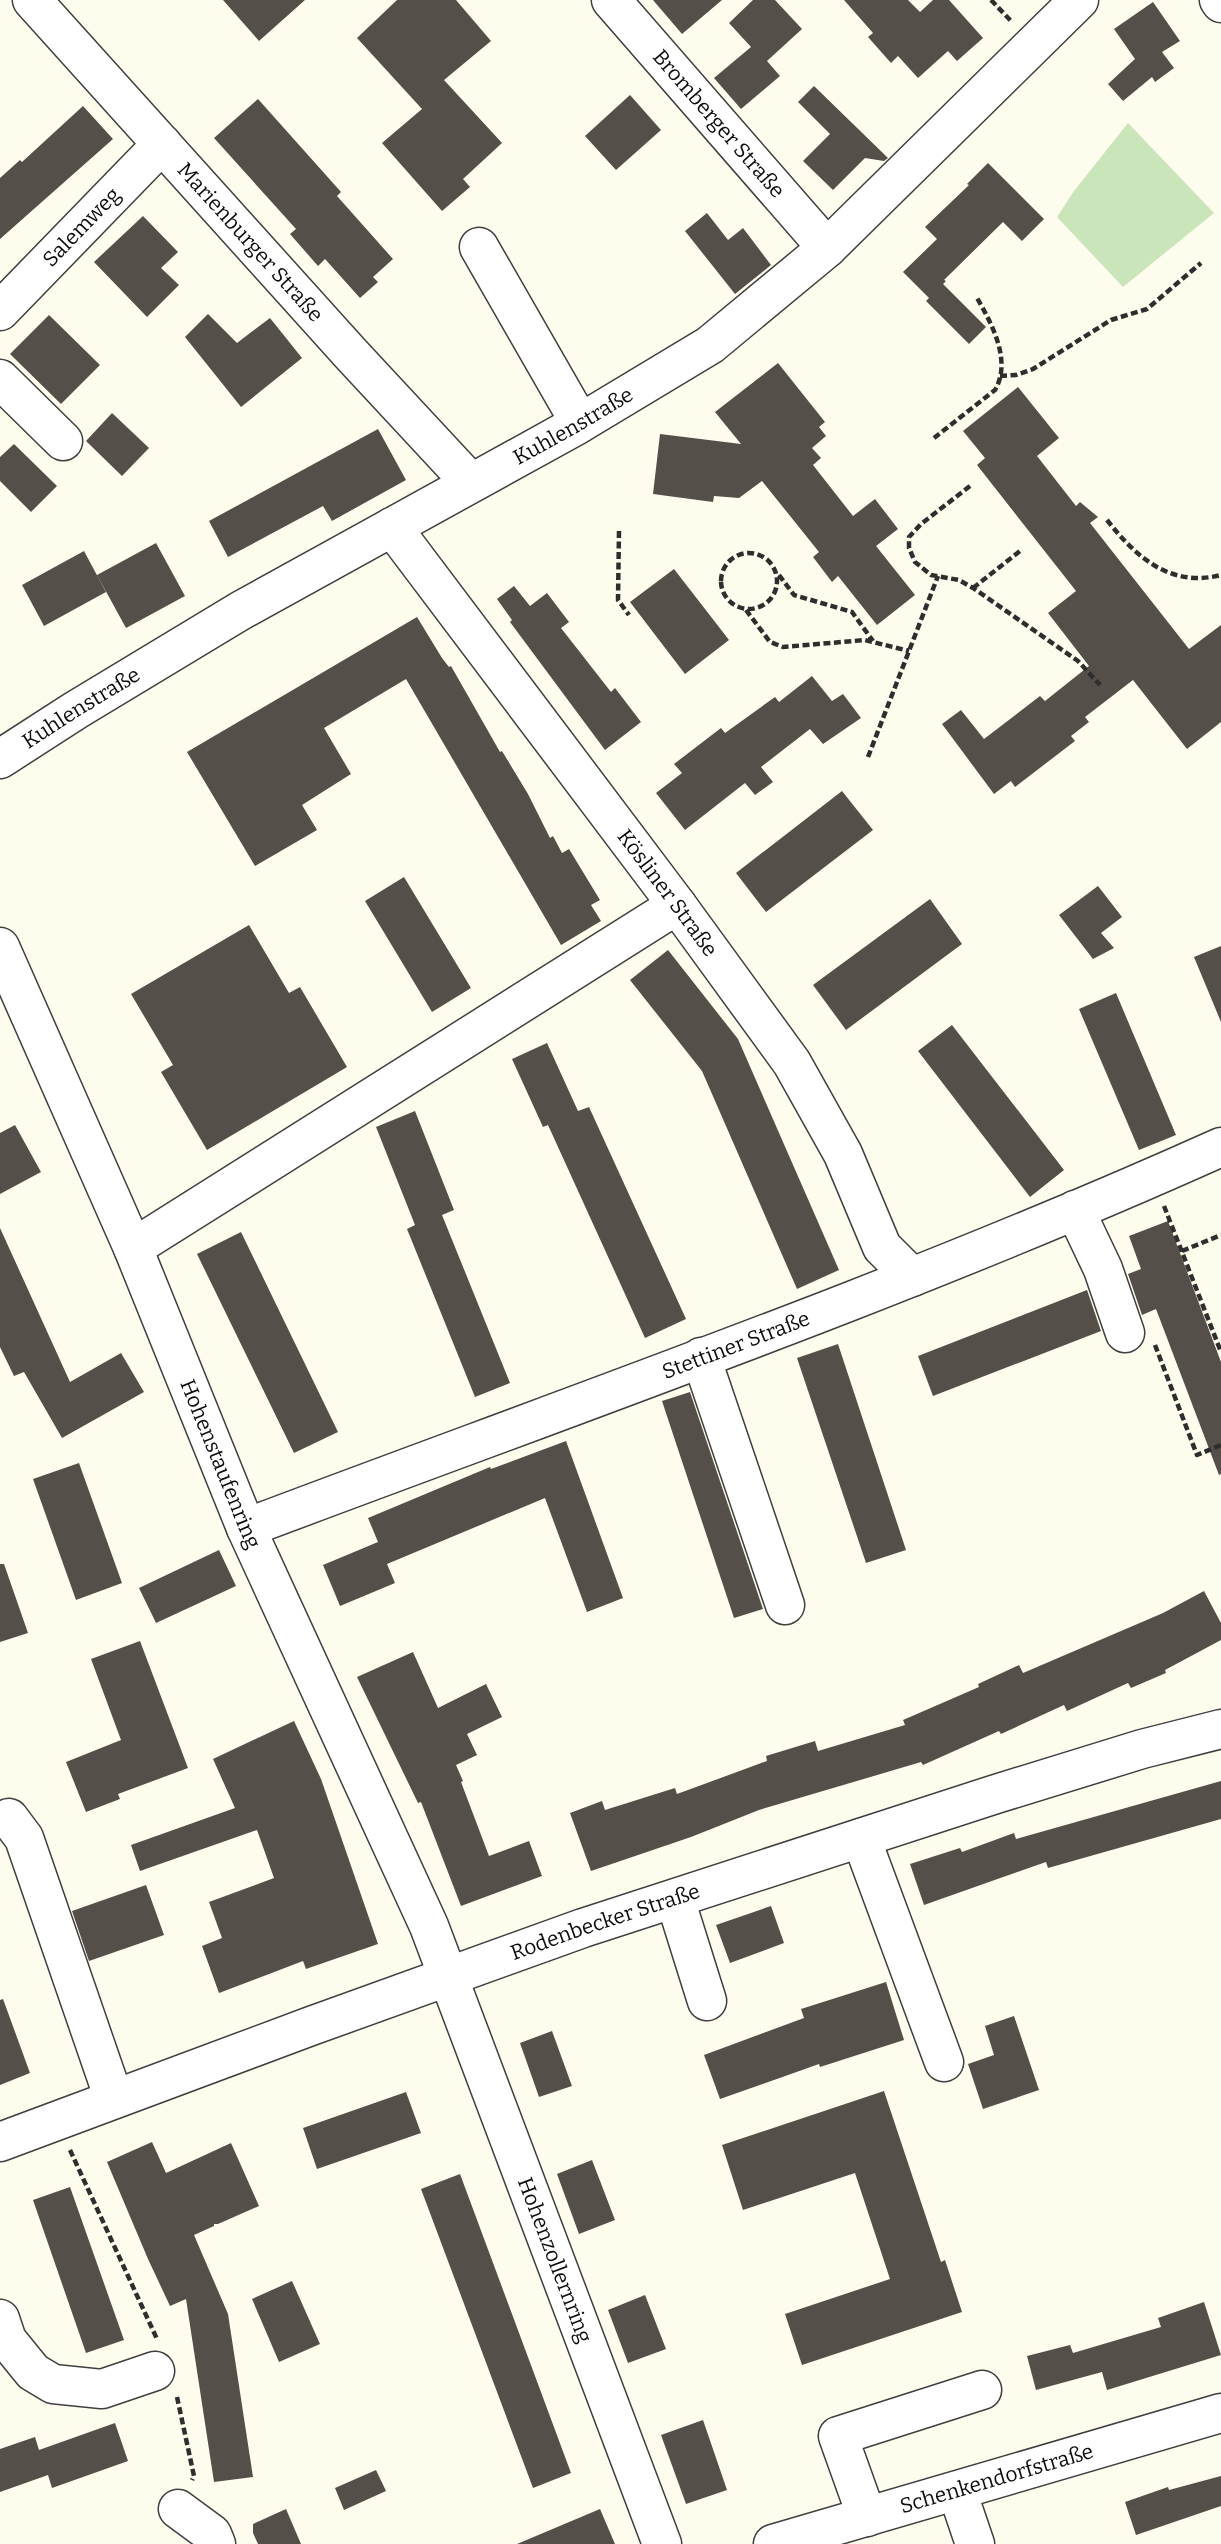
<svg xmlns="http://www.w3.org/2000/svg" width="1221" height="2544" font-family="Bitter,serif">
  <rect width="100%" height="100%" fill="#fefded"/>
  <path fill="#c9e5b9" d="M1128,123L1214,213L1123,287L1057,217L1074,191Z"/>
  <path fill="#544f49" d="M223,0H305L259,41Z
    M397,0H456L491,41L444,80L502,143L463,179L470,187L442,211L382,143L422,109L357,38Z
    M653,0H722L682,34Z
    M753,0H775L802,29L767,61L780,76L741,109L714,78L751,47L729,23Z
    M844,0H908L920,12L933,0H949L983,38L957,61L948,51L918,78L898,56L891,63L868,37L873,33Z
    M1153,2L1180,41L1162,52L1174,68L1155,82L1152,77L1123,101L1108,84L1135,59L1114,29Z
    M814,86L888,158L884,161L865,158L833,190L803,161L830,134L798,102Z
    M630,95L661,130L616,170L585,136Z
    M258,99L341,192L337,196L393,259L373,277L378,282L360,298L325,259L318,266L290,234L296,229L214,138Z
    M83,106L113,139L0,239V178L20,160L22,162Z
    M988,163L1044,219L1022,241L1003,222L944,280L946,281L943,284L986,327L969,344L926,301L929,298L903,272L937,239L925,227L969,185L967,184Z
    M707,213L728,240L743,228L771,265L735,294L685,231Z
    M143,216L178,252L161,268L179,285L147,317L94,262Z
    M208,314L237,343L270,318L302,358L241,407L185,337Z
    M49,315L100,365L61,404L10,354Z
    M778,363L825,422L819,427L826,436L812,448L821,458L813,465L853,516L875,499L898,529L876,546L915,595L877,625L838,576L832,582L813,557L819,552L762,481L739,498L714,496L713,502L653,494L660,434L741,444L715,412Z
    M1018,387L1059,438L1037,456L1076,506L1080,502L1098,517L1090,523L1189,649L1221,625V722L1187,749L1133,680L1085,717L1089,722L1071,736L1075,741L1015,787L1011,781L994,794L942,724L961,710L984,739L1040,696L1045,701L1089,666L1048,613L1076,591L977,465L985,458L963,431Z
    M112,413L149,448L122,476L86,441Z
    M378,429L406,480L332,521L323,506L228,557L209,521Z
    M14,444L57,486L31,512L0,481V457Z
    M156,543L185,596L126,628L97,575Z
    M84,551L106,592L44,626L22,585Z
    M674,569L729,640L685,674L630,602Z
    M514,586L530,606L547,593L569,622L561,628L611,692L615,688L641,722L605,750L510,622L512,620L497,599Z
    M417,617L442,658L449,667L451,666L500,752L502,751L528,794L550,838L553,836L562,853L569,849L600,900L591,905L601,921L561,945L406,679L324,728L351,774L302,805L317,830L255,866L187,752Z
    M812,676L832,701L843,694L861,718L823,744L810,729L761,767L773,782L755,795L745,783L685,830L656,793L682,773L674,764L721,728L725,733L775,697L779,702Z
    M842,791L873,830L766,912L736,873Z
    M404,877L471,988L432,1012L365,901Z
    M1098,886L1122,917L1101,933L1114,948L1093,959L1059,915Z
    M930,899L962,944L846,1030L813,985Z
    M249,925L289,993L300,987L347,1067L207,1150L161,1072L173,1065L131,994Z
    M1221,946V1022L1194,957Z
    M668,950L738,1039L839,1270L797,1289L702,1071L630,980Z
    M1116,993L1176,1135L1139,1150L1079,1009Z
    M952,1025L1064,1170L1030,1197L918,1051Z
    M547,1043L578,1111L589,1107L686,1319L645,1338L548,1125L543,1127L512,1059Z
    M415,1111L454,1210L442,1215L510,1383L475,1397L407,1229L415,1225L376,1127Z
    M15,1125L41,1172L0,1194V1133Z
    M1168,1221L1221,1362V1474L1219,1475L1156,1309L1142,1315L1128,1274L1141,1269L1129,1236Z
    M0,1228L70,1382L121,1353L144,1392L62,1438L24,1372L14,1376L0,1347Z
    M241,1232L338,1432L294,1453L197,1254Z
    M1087,1290L1101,1331L933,1396L918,1356Z
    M838,1344L906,1550L866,1563L797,1358Z
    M690,1392L763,1609L734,1618L662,1401Z
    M566,1441L623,1598L587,1612L545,1498L387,1564L395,1583L340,1606L323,1565L378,1542L368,1518L490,1467L491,1469Z
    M79,1463L122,1583L76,1600L33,1479Z
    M219,1550L236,1586L156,1623L139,1588Z
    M0,1564H4L28,1633L0,1642Z
    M1204,1591L1221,1623V1640L1165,1670L1166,1673L1131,1688L1128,1683L1067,1711L1064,1705L1001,1734L999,1731L923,1765L921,1762L759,1810L691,1837L591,1871L570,1813L602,1801L605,1810L675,1788L677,1794L767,1761L766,1756L815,1741L818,1751L905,1725L903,1720L979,1687L978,1684L1019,1665L1023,1673L1163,1613Z
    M140,1641L188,1768L118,1794L120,1799L86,1812L66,1762L121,1740L91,1659Z
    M413,1652L438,1708L486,1684L502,1717L467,1734L477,1755L456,1765L463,1781L461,1782L489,1856L529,1841L542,1876L461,1906L421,1802L418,1803L357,1677Z
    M294,1721L321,1779L378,1944L306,1969L303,1961L219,1993L202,1946L222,1938L209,1902L274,1878L257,1830L140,1871L131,1845L235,1808L213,1759Z
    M1221,1781V1819L1048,1868L1046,1862L924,1905L910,1864L960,1848L962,1852L1014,1833L1016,1839Z
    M146,1885L164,1935L89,1961L72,1911Z
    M771,1906L784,1943L730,1963L716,1925Z
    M886,1982L904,2040L820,2067L819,2064L720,2099L704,2055L804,2018L801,2009Z
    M3,1999L30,2073L0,2085V2000Z
    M1014,2016L1039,2090L983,2109L968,2064L994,2055L985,2026Z
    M552,2031L572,2086L539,2097L520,2043Z
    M884,2091L941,2262L945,2260L962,2312L802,2365L785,2314L890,2279L855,2173L743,2210L722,2145Z
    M406,2092L421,2133L317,2169L303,2128Z
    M152,2142L166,2173L231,2143L259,2206L218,2224H214V2226L194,2235L228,2314L253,2477L214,2482L186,2299L170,2306L148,2259L107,2162Z
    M592,2160L615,2220L579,2234L557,2174Z
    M460,2174L571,2473L533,2488L421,2189Z
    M70,2187L124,2340L86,2353L33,2200Z
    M292,2281L320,2344L279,2362L252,2299Z
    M645,2295L666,2349L628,2363L608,2310Z
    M1204,2302L1221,2355L1107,2390L1102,2372L1036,2390L1027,2356L1070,2345L1073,2353L1161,2327L1158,2318Z
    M703,2420L727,2490L686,2504L661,2435Z
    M115,2423L128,2461L52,2488L48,2475L0,2492V2449L35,2437L39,2450Z
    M376,2470L386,2491L344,2510L335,2488Z
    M1221,2476V2506L1136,2535L1125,2502L1168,2487L1169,2490Z
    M286,2509L301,2544H258L253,2533V2524Z
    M600,2509L615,2544H517Z"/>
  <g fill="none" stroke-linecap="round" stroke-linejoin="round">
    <g stroke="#3f3f3f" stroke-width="41">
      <g id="minor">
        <path id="s1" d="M32,0L351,354L470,482"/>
        <path id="s2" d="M611,0L827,248"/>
        <path d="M1219,0L1221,3"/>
        <path d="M479,247L580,423"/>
        <path id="s3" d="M0,311L162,144"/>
        <path d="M0,379L63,441"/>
        <path id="s4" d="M392,527L677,905L792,1063L843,1154L882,1247L912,1277"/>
        <path id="s5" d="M0,759L76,710L240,611L577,425L710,345L827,248L1079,0"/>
        <path id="s6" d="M0,947L133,1248L246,1528L429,1926L662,2544"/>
        <path d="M1075,1210L1103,1269L1125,1333"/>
        <path d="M133,1248L677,905"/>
        <path d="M701,1357L785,1605"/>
        <path id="s7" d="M246,1528C572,1405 903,1290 1221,1147"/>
        <path d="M9,1818L24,1838L114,2099"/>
        <path d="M861,1838L944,2062"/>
        <path d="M675,1899L707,2001"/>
        <path id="s8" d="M0,2142L311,2026L583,1928L996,1794L1142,1749L1221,1729"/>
        <path d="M0,2319L7,2340L33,2372L53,2384L102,2389L155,2371"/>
        <path d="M957,2491L975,2544"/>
        <path d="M178,2509L212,2534L216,2544"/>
        <path d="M867,2517L838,2436L982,2390"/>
        <path id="s9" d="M773,2544L1221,2413"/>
      </g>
    </g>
    <path stroke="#2e2e2e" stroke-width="4.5" stroke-dasharray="7 3.5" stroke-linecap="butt" d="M991,0L1012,22
      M1000,376L1016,375L1033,369L1111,320L1147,309L1201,263
      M934,438L995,390C1012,361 992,324 977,298
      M970,486L921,524L909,537V548L915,562L931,575L959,580L973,588L1078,661L1100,685
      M1107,520C1136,557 1170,588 1221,575
      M619,531L618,600L629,615
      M721 581a28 28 0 1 1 56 0a28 28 0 1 1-56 0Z
      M779,575L794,595L852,612L873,641
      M973,588L1020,551
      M746,610L770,642L783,647L865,640L909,651
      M868,757L938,576
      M1164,1206L1221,1352
      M1182,1251L1221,1235
      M1155,1345L1197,1455L1221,1445
      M70,2150L157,2339
      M177,2397L194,2476L192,2480"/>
    <use href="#minor" stroke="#fff" stroke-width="38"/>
  </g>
  <g text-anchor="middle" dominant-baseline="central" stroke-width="7" stroke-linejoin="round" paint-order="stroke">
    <g font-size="21" fill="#0c0c0c" stroke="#fff">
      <text stroke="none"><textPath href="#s2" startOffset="164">Bromberger Straße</textPath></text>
      <text stroke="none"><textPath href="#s3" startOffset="117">Salemweg</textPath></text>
      <text stroke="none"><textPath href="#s1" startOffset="326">Marienburger Straße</textPath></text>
      <text stroke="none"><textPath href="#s5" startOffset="663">Kuhlenstraße</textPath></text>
      <text stroke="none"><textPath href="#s5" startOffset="96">Kuhlenstraße</textPath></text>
      <text stroke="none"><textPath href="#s4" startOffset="458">Kösliner Straße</textPath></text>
      <text stroke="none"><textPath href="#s7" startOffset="523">Stettiner Straße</textPath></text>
      <text stroke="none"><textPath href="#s6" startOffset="562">Hohenstaufenring</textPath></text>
      <text stroke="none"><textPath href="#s8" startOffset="644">Rodenbecker Straße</textPath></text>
      <text stroke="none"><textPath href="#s6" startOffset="1426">Hohenzollernring</textPath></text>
      <text stroke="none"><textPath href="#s9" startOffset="233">Schenkendorfstraße</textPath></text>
    </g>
  </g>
</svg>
